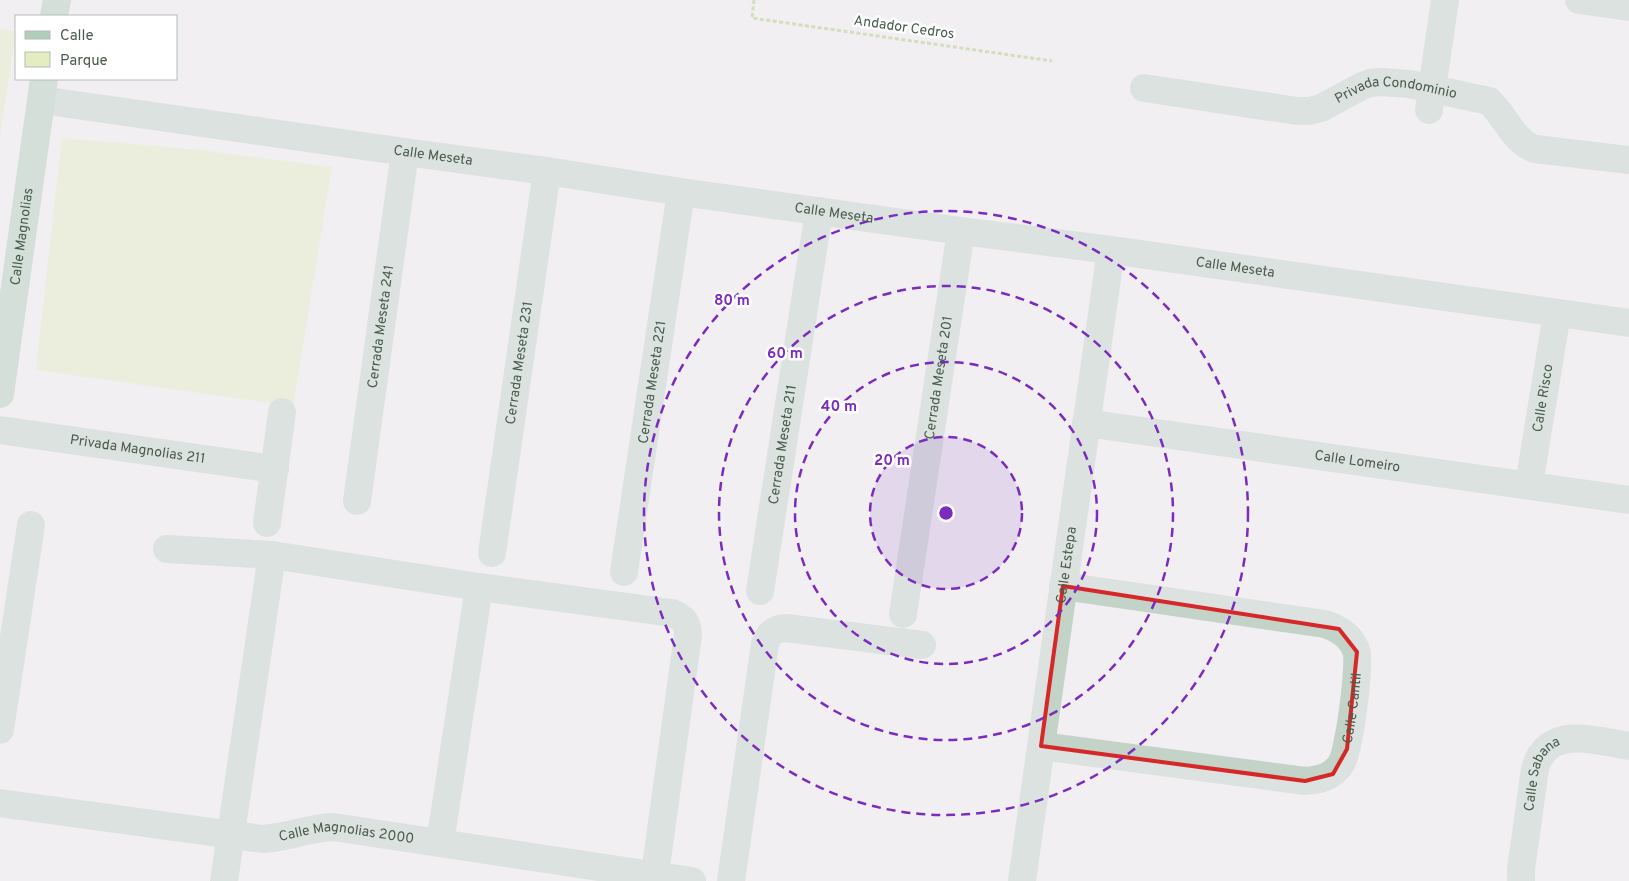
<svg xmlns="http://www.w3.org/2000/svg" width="1629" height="881" font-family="Overpass,sans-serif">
  <rect width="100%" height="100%" fill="#f1eff2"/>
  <path fill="#e4edc0" d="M0,29L16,32L0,136Z
    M62,138L200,150L332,167L293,406L36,370Z"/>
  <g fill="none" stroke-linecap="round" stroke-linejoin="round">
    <path stroke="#b0ca79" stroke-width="3" stroke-dasharray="4 2.5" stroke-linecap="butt" d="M754,0L752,18L1052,61"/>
    <g stroke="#c3d3c7" stroke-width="28">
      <path d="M1579,0L1629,7"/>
      <path id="s1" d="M1144,88L1297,111H1309L1321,108L1362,86L1370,83L1381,82L1409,84L1489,101C1505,116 1514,142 1535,149L1629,160"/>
      <path id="s2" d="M41,100L405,152L547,171L681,192L961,231L1111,250L1629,323"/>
      <path d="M1429,110L1445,0"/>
      <path id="s3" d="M1086,423L1629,500"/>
      <path id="s4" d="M0,430L275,469"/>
      <path id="s5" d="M1529,485L1557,313"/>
      <path id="s6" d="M357,501L405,152"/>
      <path d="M267,523L282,412"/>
      <path d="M167,549L272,555L479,587L672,613C683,617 688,623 688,635L654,881"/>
      <path id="s7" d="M492,553L547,171"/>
      <path id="s8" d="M624,572L681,192"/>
      <path id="s9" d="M760,591L819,211"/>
      <path id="s10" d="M903,614L961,231"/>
      <path d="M0,730L31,525"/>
      <path id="s11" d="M1041,746L1305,781C1320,780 1332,777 1341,764C1349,752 1361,662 1356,650C1350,635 1339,629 1325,624L1063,586"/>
      <path id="s12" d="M0,803L262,839C286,838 309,828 333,827L692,881"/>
      <path d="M440,843L479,587"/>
      <path d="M224,881L272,555"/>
      <path d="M731,881L765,644C769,633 774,629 786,628L922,645"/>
      <path id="s13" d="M1022,881L1111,250"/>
      <path id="s14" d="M1521,881V869L1535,769C1537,764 1538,758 1541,755C1560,727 1601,742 1629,746"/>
    </g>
    <g stroke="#b0cdb9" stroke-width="28">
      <path d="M54,16L57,0"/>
      <path id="s15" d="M0,394L44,79"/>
    </g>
  </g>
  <path d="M0 0H1629V881H0ZM1063,586L1339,629L1357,652L1347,749L1333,774L1305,781L1041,746Z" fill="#f1eff2" fill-opacity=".55" fill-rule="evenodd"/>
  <path fill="none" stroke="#d62828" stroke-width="4" stroke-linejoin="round" d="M1063,586L1339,629L1357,652L1347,749L1333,774L1305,781L1041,746Z"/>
  <circle cx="946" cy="513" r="76" fill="#7b2cbf" fill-opacity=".12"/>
  <g fill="none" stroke="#7b2cbf" stroke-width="2.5" stroke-dasharray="9 6">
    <circle cx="946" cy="513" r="76"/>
    <circle cx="946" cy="513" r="151"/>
    <circle cx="946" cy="513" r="227"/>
    <circle cx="946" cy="513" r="302"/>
  </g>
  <g text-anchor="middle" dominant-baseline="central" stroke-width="5" stroke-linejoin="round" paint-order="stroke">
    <g font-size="14" fill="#485c4e" stroke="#fff">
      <text transform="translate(904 28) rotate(8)">Andador Cedros</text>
      <text stroke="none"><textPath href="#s1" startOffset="259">Privada Condominio</textPath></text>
      <text stroke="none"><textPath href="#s2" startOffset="396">Calle Meseta</textPath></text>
      <text stroke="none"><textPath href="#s2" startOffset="801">Calle Meseta</textPath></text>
      <text stroke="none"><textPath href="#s15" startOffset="159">Calle Magnolias</textPath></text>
      <text stroke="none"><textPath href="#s2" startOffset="1206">Calle Meseta</textPath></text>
      <text stroke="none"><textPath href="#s6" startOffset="176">Cerrada Meseta 241</textPath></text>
      <text stroke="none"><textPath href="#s7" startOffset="192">Cerrada Meseta 231</textPath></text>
      <text stroke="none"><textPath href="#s10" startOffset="239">Cerrada Meseta 201</textPath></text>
      <text stroke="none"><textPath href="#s8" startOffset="192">Cerrada Meseta 221</textPath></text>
      <text stroke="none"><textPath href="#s5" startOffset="88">Calle Risco</textPath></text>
      <text stroke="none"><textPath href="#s9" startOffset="148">Cerrada Meseta 211</textPath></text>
      <text stroke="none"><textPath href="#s4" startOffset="139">Privada Magnolias 211</textPath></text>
      <text stroke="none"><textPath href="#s3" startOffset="274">Calle Lomeiro</textPath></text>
      <text stroke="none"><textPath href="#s13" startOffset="319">Calle Estepa</textPath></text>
      <text stroke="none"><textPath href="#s11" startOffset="365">Calle Cantil</textPath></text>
      <text stroke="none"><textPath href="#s14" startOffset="111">Calle Sabana</textPath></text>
      <text stroke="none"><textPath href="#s12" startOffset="350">Calle Magnolias 2000</textPath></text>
    </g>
  </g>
  <circle cx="946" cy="513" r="8" fill="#7b2cbf" stroke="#fff" stroke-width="2.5"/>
  <g font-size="15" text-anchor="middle" font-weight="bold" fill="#7b2cbf" stroke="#fff" stroke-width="5" stroke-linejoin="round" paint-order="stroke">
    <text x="732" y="305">80 m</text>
    <text x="785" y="358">60 m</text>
    <text x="839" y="411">40 m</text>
    <text x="892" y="465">20 m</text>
  </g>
  <rect x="15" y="15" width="162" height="65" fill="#ffffff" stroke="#b6beb8"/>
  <rect x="25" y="31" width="25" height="8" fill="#b0cdb9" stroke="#b6beb8"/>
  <text x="60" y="40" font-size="15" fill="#485c4e">Calle</text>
  <rect x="25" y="52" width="25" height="15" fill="#e4edc0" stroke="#b6beb8"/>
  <text x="60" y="65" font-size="15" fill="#485c4e">Parque</text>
</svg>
